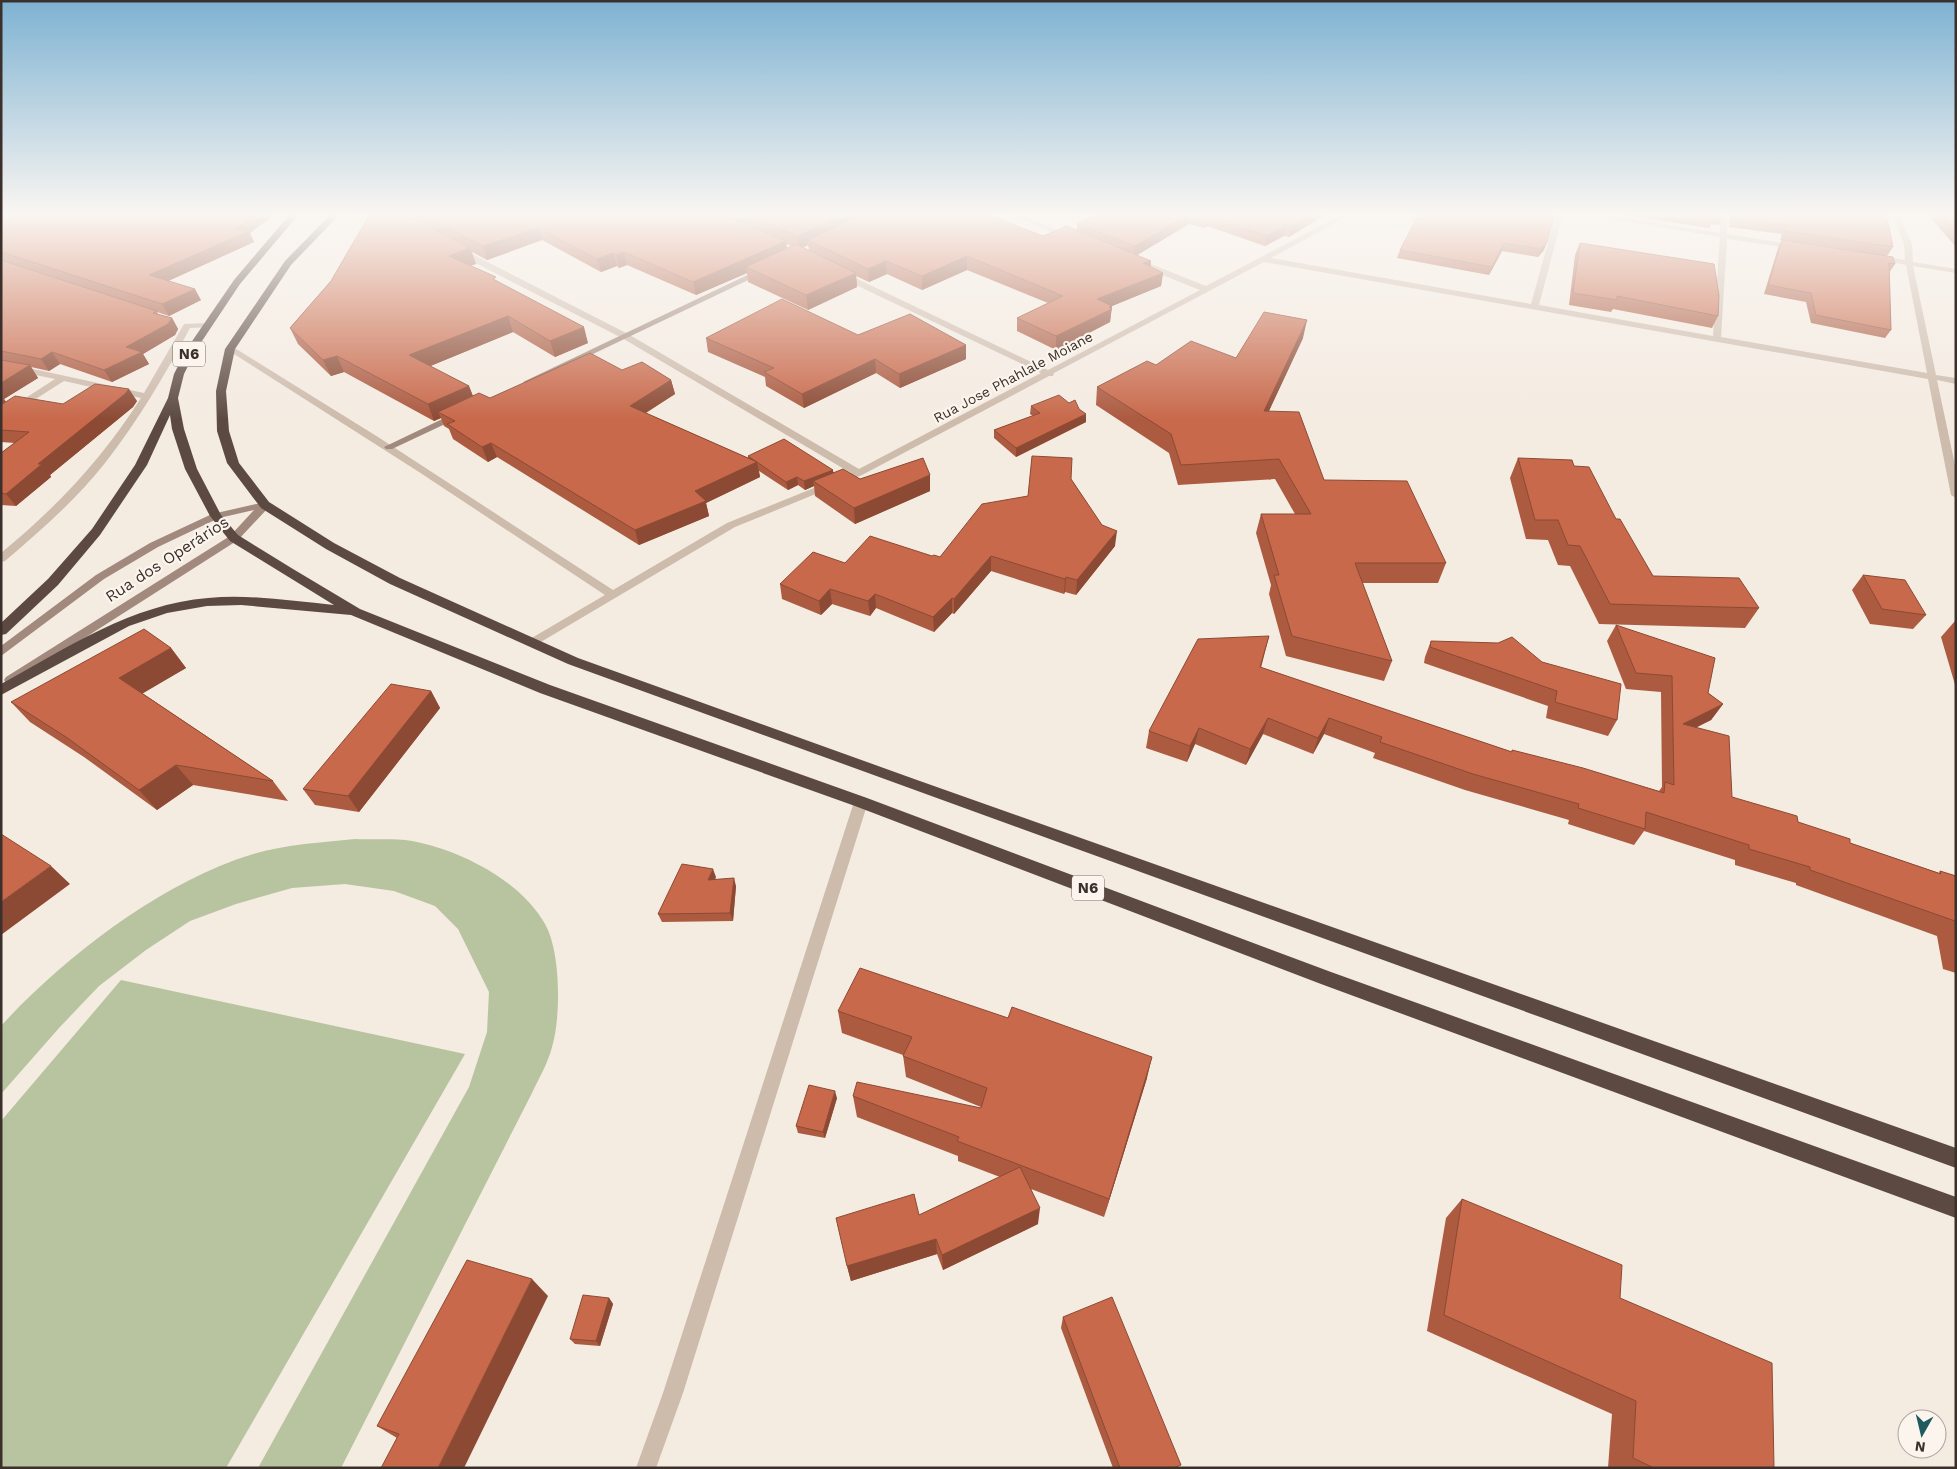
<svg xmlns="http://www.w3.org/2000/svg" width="1957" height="1469" font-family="'Work Sans',sans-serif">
  <rect width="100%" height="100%" fill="#f4ebe1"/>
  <path fill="#b8c4a0" d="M355,839C374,840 394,838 412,841C460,850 520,880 545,924C561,952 561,1017 552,1047C548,1063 539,1078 532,1093L341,1468H258L469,1087L487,1032L489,992L458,929L435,906L394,891L345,884L292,888L236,904L190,921L146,950L99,986L59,1028L1,1094V1026C61,960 151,891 235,860C274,845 315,843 355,839Z
    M121,980L465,1054L226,1468H1V1121Z"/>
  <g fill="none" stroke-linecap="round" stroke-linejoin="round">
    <path fill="#cdbbac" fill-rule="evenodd" d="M1010,214H1020L1074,237L1067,239Z
      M1343,214H1352L1271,258L1531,304L1556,214H1563L1539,305L1713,336L1720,237L1580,214H1599L1720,233L1721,214H1728L1727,234L1795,245L1799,247L1795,249L1727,239L1721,337L1927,373L1906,265L1873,258L1877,256L1905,260L1904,244L1892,214H1899L1912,244L1913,262L1956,269V273L1913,266L1936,375L1956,378V384L1937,380L1956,470V498L1951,495L1928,379L1264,262L1054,373L1053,376H1049L862,475L735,527L534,646L528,642L530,639L605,595L419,472L226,349L233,347L378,437L613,590L727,523L851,473L622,338L456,253V249H462L628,334L859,469L1041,373L839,277V273H845L1048,370L1200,290L1142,267V263H1148L1206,286Z
      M208,323H211V327L190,328C165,375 138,421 105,463C76,500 40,531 5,561L1,562V553C56,508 103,458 141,398L64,381L1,421V414L55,379L1,368V362L144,393L184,324Z
      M861,797L866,798L868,802L683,1393L656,1468H636L663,1393L854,802L856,798Z"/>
    <path fill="#a18a7d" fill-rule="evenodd" d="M760,269L767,271L530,384L523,382Z
      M457,412L462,415L460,417L392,449H386L384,447Z
      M265,502L270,505L269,507L238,540L14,683H6L4,680L6,677L230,536L254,510L219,518L158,547L104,579L1,656V646L96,575L150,543L212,514Z"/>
    <path fill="#5c4a42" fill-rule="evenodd" d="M290,214H299L240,284L196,350L184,374L178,398L184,429L197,469L221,515L238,535L293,569L360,609L550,685L867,798L1331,972L1956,1197V1218L1321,984L855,806L540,693L351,615L241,605L207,606L167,613L129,626L1,695V684C67,648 132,604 208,598C249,594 292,601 334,605L230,541L210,516L185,469L172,429L170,415L147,465L100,535L58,585L6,634L1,635V623L48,579L92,529L135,465L168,398L174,374L186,350L234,280Z
      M331,214H340L291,265L235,349L226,391L229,431L239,463L269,502L334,543L400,578L578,658L917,780L1956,1148V1168L568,664L390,584L326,549L261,508L227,463L217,431L216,391L225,349L285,261Z"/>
  </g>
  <path fill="#ac5a40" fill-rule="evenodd" d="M1,214H275L250,233L254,242L168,281L201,300L169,316L157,312L159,315L172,318L178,329L175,335L143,354L149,364L112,382L60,364L49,371L31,367L38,378L4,399L6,402L63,404L137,401L133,407L50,475L51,477L16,506L1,505V453L15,443L1,442Z
    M370,214H986L1043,236L1077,230V224L1098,214H1326L1289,237L1284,236L1265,246L1207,226L1204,228L1189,224L1137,255L1150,267L1163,273L1161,286L1112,306L1110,322L1056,350L1017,331V318L1048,303L967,270L922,290L887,274L869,282L856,276L857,287L808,310L748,282L747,273L696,295L627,265L619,268L617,266L601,272L542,240L487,260L472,252L476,264L470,265L497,281L588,343L555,357L513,332L430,366L469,386L473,396L490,398L622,370L671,380L675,394L646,413L748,458V456L834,472L860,479L930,475V491L855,524L815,496L814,486L805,490L798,485L788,490L759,471L760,477L706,503L709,516L639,545L497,457L488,462L453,439L449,429L444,426L441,418L434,421L344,372L331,376L298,344L290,328L331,281ZM786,244L792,246L787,249ZM808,245L809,250L803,248Z
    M1419,214L1544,250L1538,257L1502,251L1489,275L1397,258L1400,250Z
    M1616,214H1723L1719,225L1711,224L1709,228Z
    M1730,214H1885L1893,247L1887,256L1895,264L1889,273L1891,330L1885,338L1811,323L1806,302L1764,294L1778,248L1782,240H1780L1782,234L1729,227Z
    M1921,214H1956V247L1929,216Z
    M1580,243L1718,316L1712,328L1613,309L1611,312L1569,305L1575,255Z
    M858,335L966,345V359L900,388L876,373L804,408L766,386L765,377L708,352L706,338Z
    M1303,338L1269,411L1324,480L1446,563L1438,583H1362L1392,661L1384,681L1286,656L1269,594L1271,585L1256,533L1261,514H1295L1275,479L1178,485L1169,453L1096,405L1097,387L1236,358Z
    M1031,406L1079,409L1086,422L1016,457L994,438V430L1033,416L1030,414Z
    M1518,458L1574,466L1616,519L1653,576L1759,608L1745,628L1599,624L1570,566L1558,565L1548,540L1526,539L1510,478Z
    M1071,479L1115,546L1076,595L1065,592L1064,594L991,571L954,614L952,613L934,632L876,608L870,616L832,604L821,615L782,599L780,584L845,563L932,556L940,557L1028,496Z
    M1863,575L1926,615L1913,629L1870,624L1852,590Z
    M1955,621H1956V688L1941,637Z
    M1616,625L1723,704L1711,720L1696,727L1732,797L1798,822L1850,843L1939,873L1940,871L1956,876V973L1943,969L1937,936L1796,885V883L1735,865V860L1644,831L1634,845L1568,824L1569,820L1465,790L1373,758L1375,753L1324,734L1313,754L1263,734L1246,765L1195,744L1187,762L1146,748L1149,731L1269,636L1261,668L1512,752V750L1659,791L1662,787L1661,692L1626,689L1607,641Z
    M1431,641L1542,662L1617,720L1608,736L1546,718L1548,706L1424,663L1425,657Z
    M171,648L186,668L142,693L273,781L288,801L193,785L157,810L84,757L30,722L11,702Z
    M431,691L440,708L359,812L315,805L303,789Z
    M716,877L715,879L736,886L733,921L662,922L658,914Z
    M838,1011L1147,1078L1104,1217L1031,1189L1038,1224L943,1270L937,1254L851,1281L847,1266L919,1215L1000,1177L958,1161V1156L857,1117L853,1096L981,1108V1107L906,1077L903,1055L842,1033Z
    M837,1098L825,1138L798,1133L796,1126Z
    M1462,1199L1620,1298L1774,1468H1608L1612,1414L1427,1331L1446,1218Z
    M548,1296L397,1438L377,1426Z
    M609,1298L613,1304L600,1346L575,1344L570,1339Z
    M1063,1317L1178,1468H1113L1061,1328Z"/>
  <path fill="#8c4a34" d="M255,214H275L250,233L254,242L155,287L149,275L234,229Z
    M844,214H873L808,240V245L799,249L798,236Z
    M1189,214H1191L1189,224L1134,257L1135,246Z
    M1312,214H1326L1289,237L1291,227Z
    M1208,216L1207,226L1204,228L1205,218Z
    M1286,225L1284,236L1265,246L1267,236Z
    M538,228L542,240L487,260L483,246Z
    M786,241L788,255L746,267L747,273L696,295L693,282Z
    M1547,242L1544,250L1538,257L1541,249Z
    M1504,243L1502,251L1489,275L1492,267Z
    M470,248L476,264L455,271L449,256Z
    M624,252L627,265L619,268L616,255Z
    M613,253L617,266L601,272L597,259Z
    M967,256V270L922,290V276Z
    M886,261L887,274L869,282L868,269Z
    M1151,261L1150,274L1143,263Z
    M856,273L857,287L808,310L806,295Z
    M1163,273L1161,286L1112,306L1110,322L1056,350V336L1097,299Z
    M195,289L201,300L169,316L162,304Z
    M508,316L513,332L416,372L409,355Z
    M172,318L178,329L175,335L143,354L149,364L112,382L104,370L126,347Z
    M1307,320L1303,338L1260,430L1264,411Z
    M584,327L588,343L555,357L550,341Z
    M966,345V359L900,388L899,374Z
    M52,352L60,364L49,371L41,359Z
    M337,356L344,372L331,376L323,360Z
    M875,359L876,373L804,408L802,394Z
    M30,365L38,378L4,399L9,406L1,412V383Z
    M671,380L675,394L634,420L630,406Z
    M469,386L475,402L438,412L441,418L434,421L428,404Z
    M129,389L137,401L133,407L50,475L51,477L16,506L6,494L38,464Z
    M1086,414V422L1016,457V448Z
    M491,443L497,457L488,462L482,447Z
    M757,462L760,477L706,503L709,516L639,545L635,530L695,491Z
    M833,470L834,478L813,481L814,486L805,490L804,481Z
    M930,475V491L855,524L854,508Z
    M797,477L798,485L788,490L786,482Z
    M1117,531L1115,546L1076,595L1077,580Z
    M991,556V571L954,614V599Z
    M1066,577L1065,592L1064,594L1065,579Z
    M830,589L832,604L821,615L819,601Z
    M875,594L876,608L870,616L868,601Z
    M952,598V613L934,632L933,617Z
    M171,648L186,668L135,698L119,678Z
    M431,691L440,708L359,812L348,796Z
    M1723,704L1711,720L1672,740L1683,724Z
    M1268,718L1263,734L1246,765L1250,749Z
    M1329,718L1324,734L1313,754L1318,738Z
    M1199,728L1195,744L1187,762L1190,746Z
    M176,765L193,785L157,810L139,790Z
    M51,866L70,884L1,935V902Z
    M713,869L716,877L711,888L708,880Z
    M734,878L736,886L733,921L730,913Z
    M1152,1057L1147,1078L1104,1217L1109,1199Z
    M835,1091L837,1098L825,1138L823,1132Z
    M1040,1208L1038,1224L943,1270L942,1255Z
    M936,1239L937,1254L851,1281L847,1266Z
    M532,1279L548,1296L464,1468H438Z
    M609,1298L613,1304L600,1346L596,1341Z"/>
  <path fill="#c8694b" stroke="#8c4a34" d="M1,214H255L234,229L249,231L149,275L195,289L162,304L1,252Z
    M370,214H405L470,248L449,256L496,277L493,279L584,327L550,341L508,316L409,355L469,386L428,404L337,356L323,360L290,328L331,281Z
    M419,214H721L786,241L693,282L624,252L616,255L613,253L597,259L538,228L483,246Z
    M743,214H844L798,236Z
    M863,214H986L1043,236L1067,226L1151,261L1143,263L1163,273L1097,299L1112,306L1109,307L1112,309L1056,336L1017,318L1063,296L967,256L922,276L886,261L868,269L808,240Z
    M1098,214H1189L1135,246L1077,224Z
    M1194,214H1312L1291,227L1286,225L1267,236L1208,216L1205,218Z
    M1419,214H1555L1547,242L1541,249L1504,243L1492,267L1400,250Z
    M1684,214H1712L1714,219Z
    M1734,214H1885L1889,227L1893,247L1785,231L1787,225L1734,217Z
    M1942,214H1956V230Z
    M1782,240L1893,257L1895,264L1889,263L1891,330L1816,315L1811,293L1768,285Z
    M1580,243L1714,264L1719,296L1718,316L1617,296V300L1573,293Z
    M796,244L856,273L806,295L746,267Z
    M1,260L157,311L153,313L172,318L168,324L126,347L142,352L104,370L52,352L41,359L1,351Z
    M782,299L858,335L910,314L966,345L899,374L875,359L802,394L764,372L774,368L706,338Z
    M1264,312L1307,320L1264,411L1299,412L1324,480L1407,481L1446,563H1355L1392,661L1292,636L1274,575H1279L1261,514H1311L1279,459L1181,465L1171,434L1097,387L1147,361L1156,365L1191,341L1236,358Z
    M590,353L622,370L642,362L671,380L630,406L757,462L695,491L706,501L635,530L491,443L482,447L447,424L455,421L438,412L479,393L490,398Z
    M1,360L30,365L1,383Z
    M95,384L129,389L125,394L38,464H42L6,494L1,493V453L29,432L1,430V405L15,396L63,404Z
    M1059,395L1069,403L1075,400L1079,409L1086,414L1016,448L994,430L1040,413L1031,406Z
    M784,439L833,470L804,481L797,477L786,482L748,456Z
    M1032,456L1072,458L1071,479L1102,525L1117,531L1077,580L1066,577L1065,579L991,556L954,599L952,598L933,617L875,594L868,601L830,589L819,601L780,584L813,552L845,563L870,536L932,556L934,555L940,557L982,504L1028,496Z
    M923,458L930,475L854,508L813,481L843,469L860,479Z
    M1518,458L1572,460L1574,466L1589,467L1616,519H1620L1653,576L1739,578L1759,608L1610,604L1580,546L1568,545L1558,520H1535Z
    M1863,575L1905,580L1926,615L1882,609Z
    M1616,625L1715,658L1708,693L1723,704L1683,724L1729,736L1732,797L1797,816L1798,822L1850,839V843L1941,874L1940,871L1956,876V924L1955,921L1810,870V867L1749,849V845L1646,812L1645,829L1578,808L1579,804L1473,774L1380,742L1382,737L1329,718L1318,738L1268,718L1250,749L1199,728L1190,746L1149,731L1198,639L1269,636L1260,667L1512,752V750L1583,768L1664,793L1665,782L1674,785L1672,676L1636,673Z
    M144,629L171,648L119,678L273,781L176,765L139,790L66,737L11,702Z
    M1512,637L1542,662L1621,684L1617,720L1555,702L1557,691L1430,647L1431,641L1498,643Z
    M391,684L431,691L348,796L303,789Z
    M1,834L51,866L1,902Z
    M682,864L713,869L708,880L734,878L730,913L658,914Z
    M860,968L1008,1018L1012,1007L1152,1057L1109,1199L957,1141L959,1137L853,1096L857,1082L981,1108L987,1088L903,1056L912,1037L838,1011Z
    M809,1085L835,1091L823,1132L796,1126Z
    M1020,1167L1040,1208L942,1255L936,1239L847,1266L836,1218L914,1194L919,1215Z
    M1462,1199L1622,1265L1620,1298L1772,1363L1774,1468H1654L1633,1458L1636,1401L1444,1315Z
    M467,1260L532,1279L438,1468H381L399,1434L377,1426Z
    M583,1295L609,1298L596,1341L570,1339Z
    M1112,1297L1181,1465L1173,1468H1120L1063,1317Z"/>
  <linearGradient id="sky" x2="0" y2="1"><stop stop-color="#7eb2d2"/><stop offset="0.51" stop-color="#faf6f2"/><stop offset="1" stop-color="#faf6f2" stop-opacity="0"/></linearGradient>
  <rect width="1957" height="420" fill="url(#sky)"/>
  <g text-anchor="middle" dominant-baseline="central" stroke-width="4.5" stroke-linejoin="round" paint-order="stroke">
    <g font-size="14" fill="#3b302b" stroke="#fbf5ee">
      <text transform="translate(1013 377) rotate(-28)">Rua Jose Phahlale Moiane</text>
    </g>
    <g fill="#fbf5ee" stroke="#756b66" stroke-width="1">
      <rect x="173" y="341.5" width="32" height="25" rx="4"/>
      <rect x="1072" y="875.5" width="32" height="25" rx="4"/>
    </g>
    <g font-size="15" font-weight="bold" fill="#3b302b">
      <text x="189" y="354">N6</text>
      <text x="1088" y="888">N6</text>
    </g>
    <g font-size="16" fill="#3b302b" stroke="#fbf5ee">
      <text transform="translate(167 559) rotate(-33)">Rua dos Operários</text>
    </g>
  </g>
  <rect width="1957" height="1469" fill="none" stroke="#3b302b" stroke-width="5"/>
  <g transform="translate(1922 1434) rotate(188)"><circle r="24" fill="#fbf5ee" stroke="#aea6a0"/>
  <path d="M0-4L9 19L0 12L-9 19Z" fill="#1f5a5e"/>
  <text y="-8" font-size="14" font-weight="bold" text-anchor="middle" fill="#3b302b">N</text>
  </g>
</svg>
